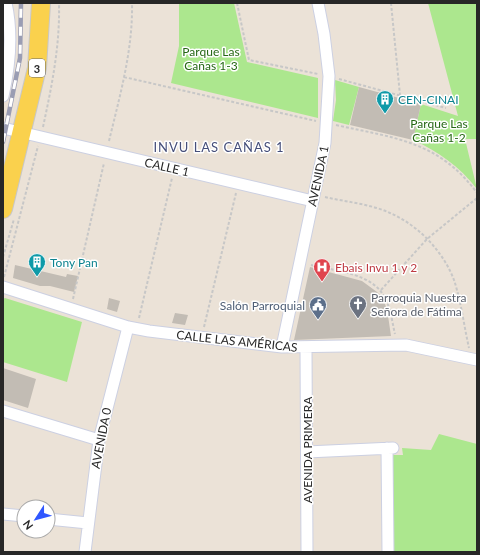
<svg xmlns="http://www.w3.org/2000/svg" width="480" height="555" font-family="Lato,sans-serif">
  <rect width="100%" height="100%" fill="#ebe2d7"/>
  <path fill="#ace78e" d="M179,3H234L247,62L318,78V118L171,83L179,46Z
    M428,3H477V139H465L477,189C459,166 439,152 413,140L421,104L458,116Z
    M335,80L359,87L349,125L333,121L336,100Z
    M5,298L82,322L67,382L3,362V299Z
    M439,434L477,444V552H391V455H403L402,448L431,450Z"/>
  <path fill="#c2bcb4" d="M359,87L421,104L413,140L350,125Z
    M15,265L66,277L67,274L78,276L74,292L50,286H40L13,278Z
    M310,267L362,281L377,292L382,297L387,309L391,336L294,340Z
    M109,298L120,301L117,312L107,309Z
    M175,313L188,315L185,325L172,323Z
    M3,368L36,379L28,408L3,400Z"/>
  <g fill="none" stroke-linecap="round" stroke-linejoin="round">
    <g stroke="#ccd0e2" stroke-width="13">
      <path id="street" d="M3,96C10,65 13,34 6,3
        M3,128L313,201
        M3,287L128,327L149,331L282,347L406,345L477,360
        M282,347L325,143L329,76L324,34L318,3
        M306,348L307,552
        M3,411L99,440
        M387,448L388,552
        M307,452L393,448
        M3,514L24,516
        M48,519L88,523
        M85,552L99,440L128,327"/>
    </g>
    <g stroke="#c7c7c7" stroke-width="20">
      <path id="primary" d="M3,209L37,68L41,3"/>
    </g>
    <path stroke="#c7c7c7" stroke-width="2" stroke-dasharray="3 2" stroke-linecap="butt" d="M237,3L249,60L318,74
      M391,3L400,95
      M124,77L316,121
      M339,79L446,108
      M336,125C394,138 439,141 477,193
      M43,127C52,85 60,46 59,3
      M109,141C120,95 133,50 132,3
      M325,197C346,202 371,204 390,213C418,225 443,251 454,280C461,301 464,326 469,348
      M3,257L14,219
      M311,265C335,271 373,273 385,298C391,309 392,322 395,334
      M4,277L38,146
      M381,290L427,239L477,198
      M73,299L104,163
      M139,318L172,178
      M204,327L236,193"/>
    <use href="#street" stroke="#fff" stroke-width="11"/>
    <use href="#primary" stroke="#fad14d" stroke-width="18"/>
    <g stroke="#9a9db3" stroke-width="4.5">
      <path id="rail" d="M3,142L20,58L21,3"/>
    </g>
    <use href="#rail" stroke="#fff" stroke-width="3" stroke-dasharray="9" stroke-linecap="butt"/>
  </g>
  <defs>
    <g id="building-pin" transform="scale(0.9)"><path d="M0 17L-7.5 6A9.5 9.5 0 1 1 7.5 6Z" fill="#0f9aa8" stroke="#fff"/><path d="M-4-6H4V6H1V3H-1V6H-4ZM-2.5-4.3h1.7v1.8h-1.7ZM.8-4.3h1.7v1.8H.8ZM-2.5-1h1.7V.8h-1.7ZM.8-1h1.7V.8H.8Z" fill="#fff"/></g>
    <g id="hospital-pin" transform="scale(0.9)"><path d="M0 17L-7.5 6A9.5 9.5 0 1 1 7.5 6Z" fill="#e0444e" stroke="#fff"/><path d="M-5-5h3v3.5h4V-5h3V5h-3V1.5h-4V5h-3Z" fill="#fff"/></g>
    <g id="church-pin" transform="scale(0.9)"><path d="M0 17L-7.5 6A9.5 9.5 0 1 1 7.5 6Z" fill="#6b7280" stroke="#fff"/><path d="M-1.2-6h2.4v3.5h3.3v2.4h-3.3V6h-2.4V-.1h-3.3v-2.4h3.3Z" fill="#fff"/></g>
    <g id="civic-pin" transform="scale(0.9)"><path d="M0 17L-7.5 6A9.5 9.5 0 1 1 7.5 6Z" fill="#5c6f8a" stroke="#fff"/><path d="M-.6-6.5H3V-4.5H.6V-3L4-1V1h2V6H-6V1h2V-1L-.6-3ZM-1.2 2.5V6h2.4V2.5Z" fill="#fff"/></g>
  </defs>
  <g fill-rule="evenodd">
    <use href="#building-pin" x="385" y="99"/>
    <use href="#building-pin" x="37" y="262"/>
    <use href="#hospital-pin" x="322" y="267"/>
    <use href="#church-pin" x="358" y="304"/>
    <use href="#civic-pin" x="318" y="305"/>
  </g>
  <g text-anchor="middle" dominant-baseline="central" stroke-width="3" stroke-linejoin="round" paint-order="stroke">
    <rect fill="#fff" stroke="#686868" stroke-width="1" x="29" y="59" width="16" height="18" rx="3"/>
    <g font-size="11" font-weight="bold" fill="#272727">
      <text x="37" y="68">3</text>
    </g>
    <g font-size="12" fill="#256714" stroke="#fff">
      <text x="211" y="51">Parque Las<tspan x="211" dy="14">Cañas 1-3</tspan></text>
      <text x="439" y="123">Parque Las<tspan x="439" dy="14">Cañas 1-2</tspan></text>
    </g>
    <g font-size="12" fill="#0d838f" stroke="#fff" text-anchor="start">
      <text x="398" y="99">CEN-CINAI</text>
      <text x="50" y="262">Tony Pan</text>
    </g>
    <g font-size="12" fill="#272727" stroke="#fff">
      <text transform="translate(167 167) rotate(13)">CALLE 1</text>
      <text transform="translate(318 176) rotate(-78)">AVENIDA 1</text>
      <text transform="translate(237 341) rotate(6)">CALLE LAS AMÉRICAS</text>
      <text transform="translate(101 438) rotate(-79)">AVENIDA 0</text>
      <text transform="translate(307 450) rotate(-90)">AVENIDA PRIMERA</text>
    </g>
    <g font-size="12" fill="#be3a42" stroke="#fff" text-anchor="start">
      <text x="335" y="267">Ebais Invu 1 y 2</text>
    </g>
    <g font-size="12" fill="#5b616d" stroke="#fff" text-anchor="start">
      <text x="371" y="297">Parroquia Nuestra<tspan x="371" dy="14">Señora de Fátima</tspan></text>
    </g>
    <g font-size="12" fill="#4e5e75" stroke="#fff" text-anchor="end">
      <text x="305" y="305">Salón Parroquial</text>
    </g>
    <g font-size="13" letter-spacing="1" fill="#454e7a" stroke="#fff">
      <text x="219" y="147">INVU LAS CAÑAS 1</text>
    </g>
  </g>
  <rect width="480" height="555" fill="none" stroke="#272727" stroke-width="8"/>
  <g transform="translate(36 519) rotate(234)"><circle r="19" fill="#ffffff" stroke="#a9a9a9"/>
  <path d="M0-3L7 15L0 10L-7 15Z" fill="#3057ff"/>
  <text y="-6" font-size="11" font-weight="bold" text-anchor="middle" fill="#272727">N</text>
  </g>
</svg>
